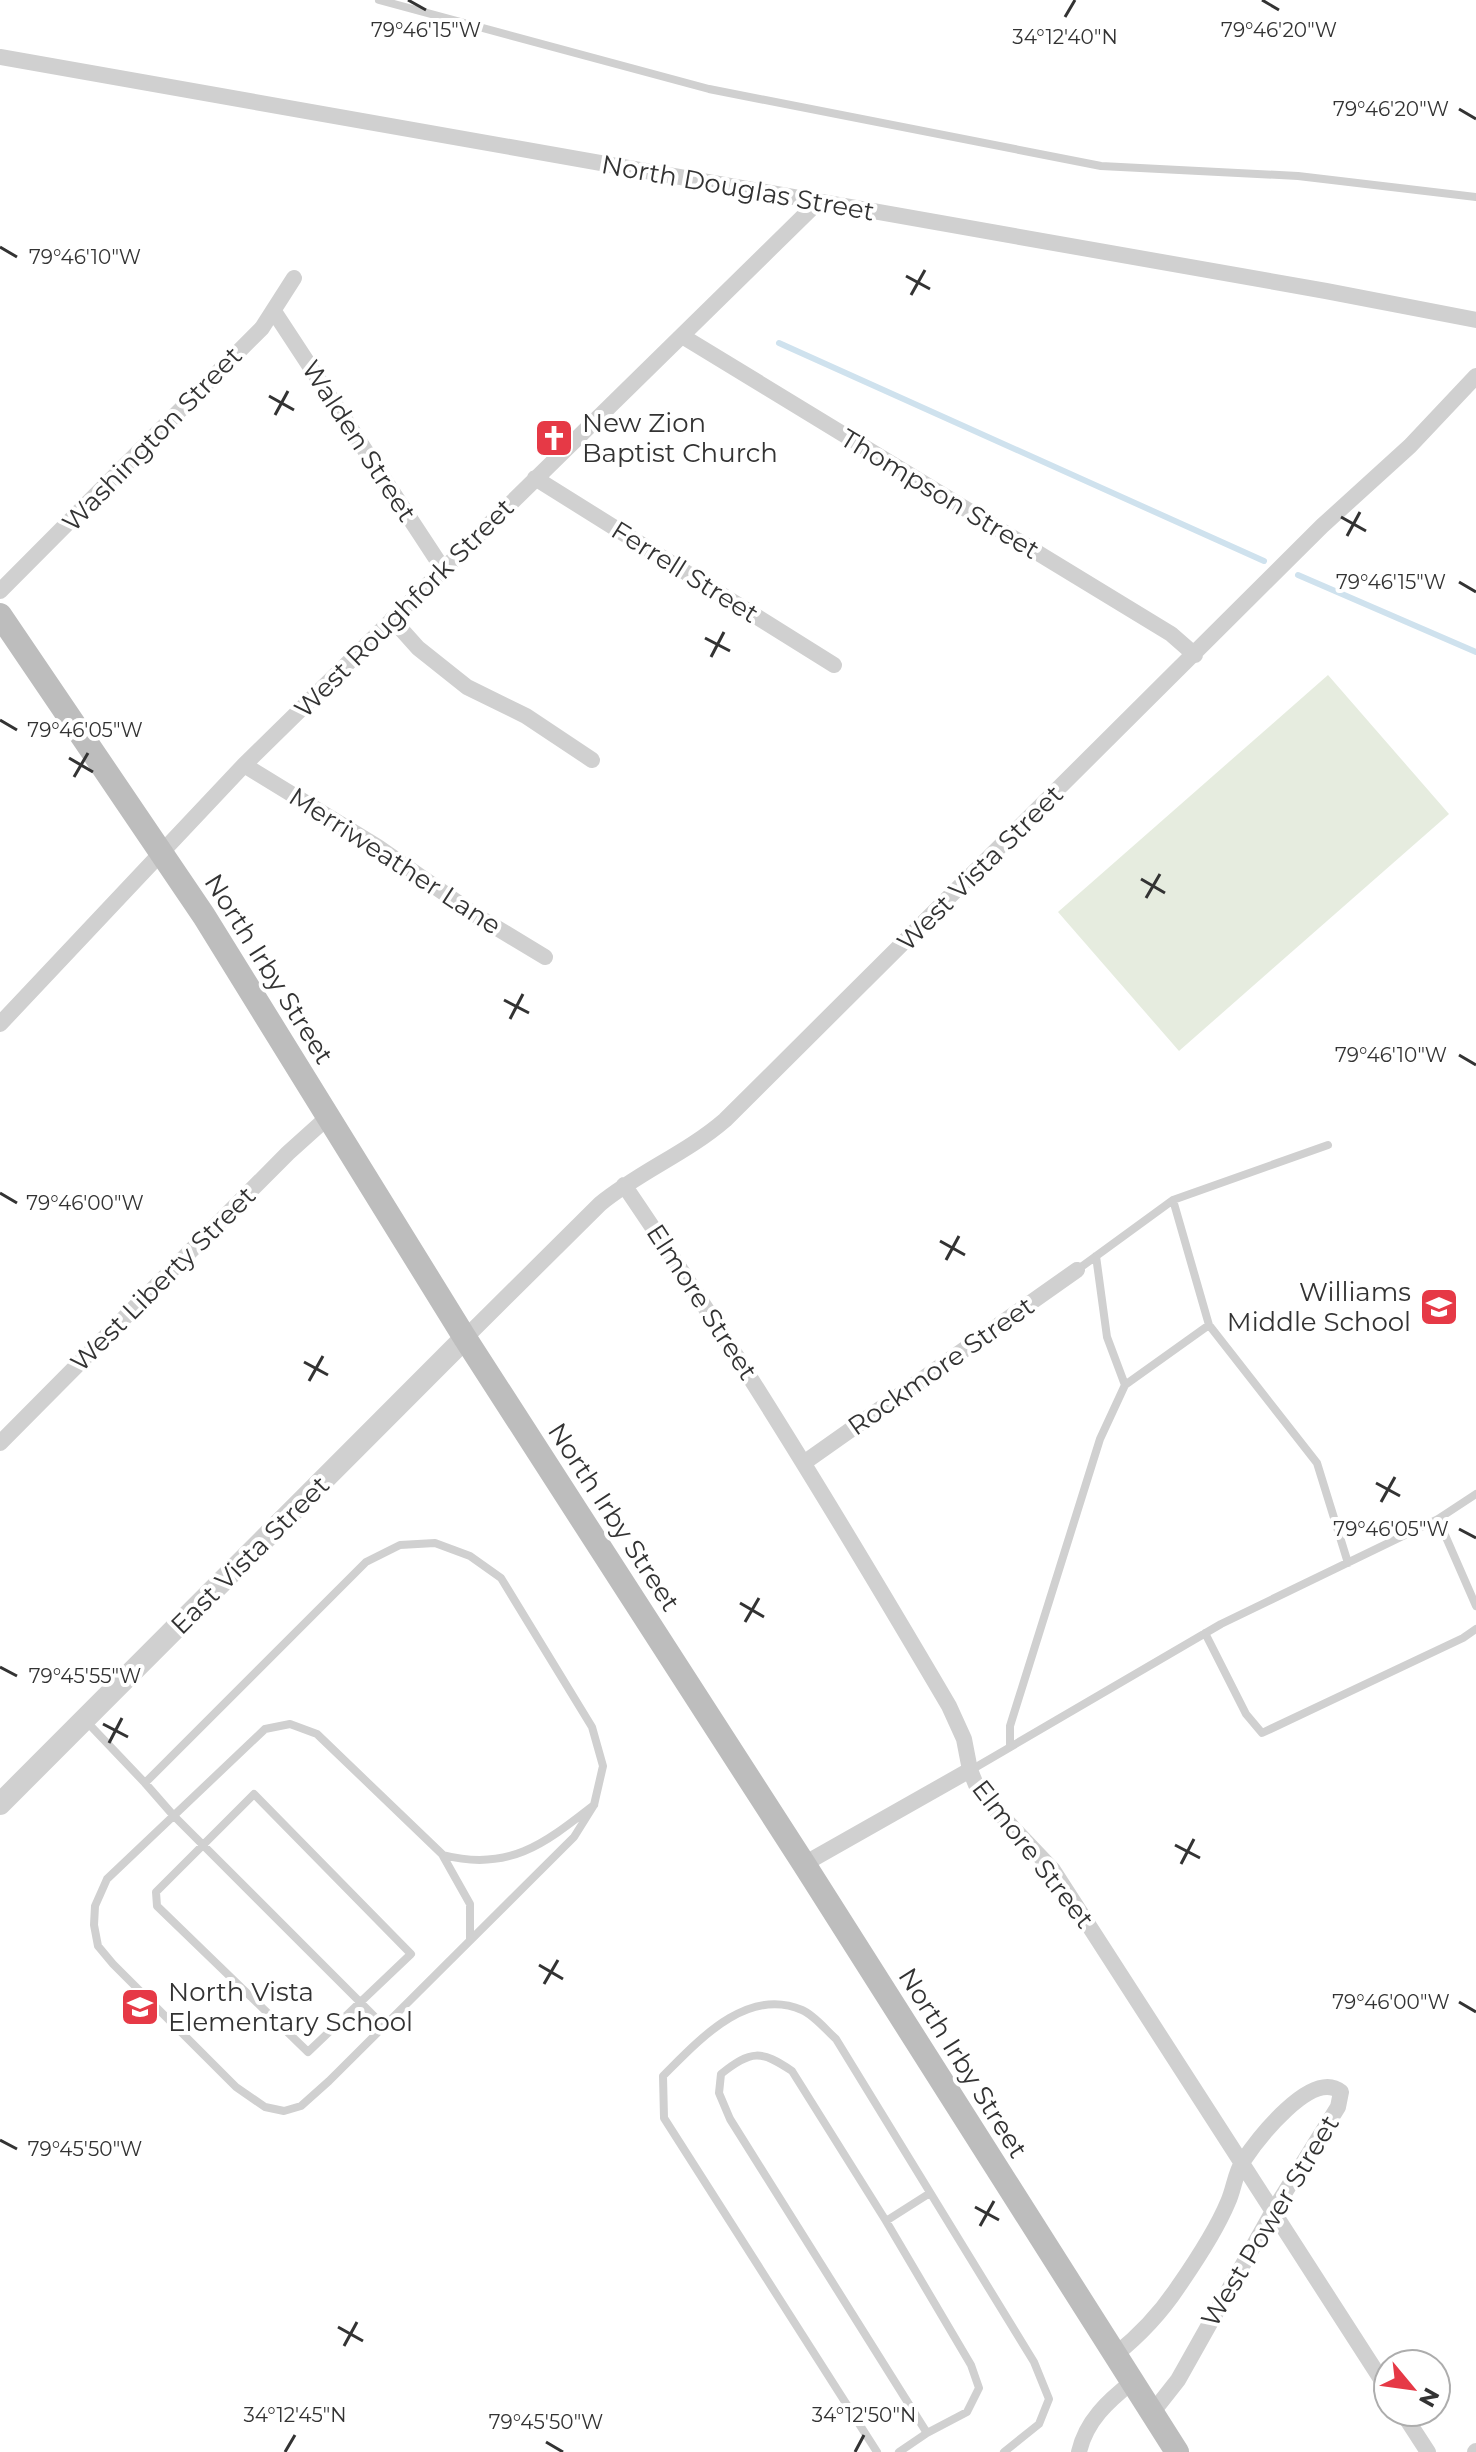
<svg xmlns="http://www.w3.org/2000/svg" width="1476" height="2452" font-family="Montserrat,sans-serif">
  <rect width="100%" height="100%" fill="#fff"/>
  <path fill="#e6ecdf" d="M1328,675L1449,814L1179,1051L1058,912Z"/>
  <g fill="none" stroke-linecap="round" stroke-linejoin="round">
    <path stroke="#cfe2ee" stroke-width="6" d="M779,343L1264,561
      M1298,575L1476,652"/>
    <path stroke="#d0d0d0" stroke-width="8" d="M379,0L709,89L1101,166L1298,176L1476,197
      M1328,1145L1173,1200L1209,1325L1317,1463L1348,1563
      M1096,1256L1107,1337L1125,1385
      M1077,1270L1173,1200
      M1438,1519L1476,1606
      M1205,1633L1246,1714L1262,1733L1463,1638L1476,1629
      M85,1720L145,1783L366,1562L400,1545L435,1543L470,1556L501,1578L592,1727L603,1766L594,1805L574,1837L329,2081L301,2106L284,2111L265,2107L236,2087L113,1964L98,1946L94,1925L95,1906L107,1879L265,1729L290,1724L317,1734L443,1855C509,1872 544,1844 594,1805
      M1010,1747V1726L1100,1439L1125,1385L1209,1325
      M971,1770L1221,1624L1438,1519L1476,1494
      M145,1783L173,1815L384,2026
      M254,1794L411,1954L308,2052L157,1906L156,1892Z
      M443,1856L470,1904V1940
      M886,2221L971,2365L979,2388L967,2412L927,2433
      M877,2452L664,2118L663,2076C698,2041 747,1986 802,2010C814,2015 826,2030 836,2039L1034,2362L1049,2399L1039,2424L1004,2452
      M899,2452L927,2433L730,2119L719,2093L721,2074C751,2050 761,2050 792,2071L886,2221L930,2193"/>
    <path stroke="#d0d0d0" stroke-width="16" d="M0,57L1326,291L1476,320
      M275,313L443,569
      M682,336L1171,634L1195,655
      M535,478L834,665
      M0,591L262,328L294,278
      M392,619L418,648L467,687L526,716L592,760
      M244,765L378,847L477,916L545,957
      M0,1024L244,765L818,202
      M624,1185C739,1354 845,1529 949,1706L964,1739L970,1770L979,1792L1053,1870L1388,2390
      M465,1338L600,1204C639,1172 687,1153 725,1120L1322,526L1410,446L1476,376
      M0,1443L288,1153L328,1117
      M805,1462L1077,1270
      M804,1864L970,1770
      M1115,2355C1140,2335 1160,2314 1178,2287C1196,2261 1216,2231 1228,2202C1234,2189 1235,2173 1243,2161C1257,2140 1312,2068 1341,2092L1338,2107L1272,2213L1178,2380L1152,2413
      M1402,2412L1428,2452
      M1079,2452C1086,2421 1108,2401 1132,2382
      M1475,2452L1476,2451"/>
    <path stroke="#d0d0d0" stroke-width="22" d="M0,1804L465,1338"/>
    <path stroke="#bdbdbd" stroke-width="24" d="M0,615L204,916L465,1338L804,1864L1177,2452"/>
  </g>
  <path fill="none" stroke="#333" stroke-width="3" d="M408,0L426,10M1262,0L1279,10M1065,17L1075,0M1459,109L1476,119M0,247L17,257M906,276L930,289M911,295L925,270M269,396L294,410M275,415L288,391M1341,517L1366,531M1347,536L1360,512M1459,582L1476,592M705,638L730,651M711,657L724,632M0,720L17,730M69,758L93,772M74,777L88,753M1141,879L1165,893M1146,898L1160,874M504,1000L529,1013M510,1019L523,994M1459,1055L1476,1065M0,1193L17,1203M940,1241L965,1255M946,1260L959,1236M304,1362L328,1375M309,1381L323,1356M1376,1483L1400,1496M1381,1502L1395,1477M1459,1529L1476,1538M740,1603L764,1617M745,1622L759,1598M0,1667L17,1676M103,1724L128,1737M109,1743L122,1718M1175,1845L1200,1858M1181,1864L1194,1839M539,1965L563,1979M544,1984L558,1960M1459,2002L1476,2012M0,2140L17,2149M975,2207L999,2220M980,2226L994,2201M338,2327L363,2341M344,2346L357,2322M546,2442L563,2452M285,2452L295,2435M855,2452L864,2435"/>
  <defs>
    <g id="church-square" transform="scale(2)"><rect x="-9" y="-9" width="18" height="18" rx="4" fill="#e63946" stroke="#fff"/><path d="M-1.2-6h2.4v3.5h3.3v2.4h-3.3V6h-2.4V-.1h-3.3v-2.4h3.3Z" fill="#fff"/></g>
    <g id="school-square" transform="scale(2)"><rect x="-9" y="-9" width="18" height="18" rx="4" fill="#e63946" stroke="#fff"/><path d="M0-5L7-2L0 1L-7-2ZM-4 1L0 2.5L4 1V4Q0 6-4 4Z" fill="#fff"/></g>
  </defs>
  <g fill-rule="evenodd">
    <use href="#church-square" x="554" y="438"/>
    <use href="#school-square" x="1439" y="1307"/>
    <use href="#school-square" x="140" y="2007"/>
  </g>
  <g text-anchor="middle" dominant-baseline="central" stroke-width="8" stroke-linejoin="round" paint-order="stroke">
    <g font-size="26" fill="#333" stroke="#fff">
      <text transform="translate(738 188) rotate(10)">North Douglas Street</text>
      <text transform="translate(152 439) rotate(-46)">Washington Street</text>
      <text transform="translate(359 441) rotate(57)">Walden Street</text>
      <text transform="translate(940 494) rotate(31)">Thompson Street</text>
      <text transform="translate(685 572) rotate(32)">Ferrell Street</text>
      <text transform="translate(404 608) rotate(-45)">West Roughfork Street</text>
      <text transform="translate(395 861) rotate(33)">Merriweather Lane</text>
      <text transform="translate(980 868) rotate(-45)">West Vista Street</text>
      <text transform="translate(269 969) rotate(58)">North Irby Street</text>
      <text transform="translate(163 1279) rotate(-45)">West Liberty Street</text>
      <text transform="translate(702 1302) rotate(57)">Elmore Street</text>
      <text transform="translate(941 1366) rotate(-35)">Rockmore Street</text>
      <text transform="translate(614 1517) rotate(57)">North Irby Street</text>
      <text transform="translate(250 1555) rotate(-45)">East Vista Street</text>
      <text transform="translate(1033 1854) rotate(52)">Elmore Street</text>
      <text transform="translate(963 2063) rotate(58)">North Irby Street</text>
      <text transform="translate(1270 2221) rotate(-59)">West Power Street</text>
    </g>
    <g font-size="26" fill="#333" stroke="#fff" text-anchor="start">
      <text x="582" y="423">New Zion<tspan x="582" dy="30">Baptist Church</tspan></text>
      <text x="1411" y="1292" text-anchor="end">Williams<tspan x="1411" dy="30">Middle School</tspan></text>
      <text x="168" y="1992">North Vista<tspan x="168" dy="30">Elementary School</tspan></text>
    </g>
  </g>
  <g font-size="20" text-anchor="middle" fill="#333" stroke="#fff" stroke-width="8" stroke-linejoin="round" paint-order="stroke">
    <text x="426" y="37">79°46'15"W</text>
    <text x="1279" y="37">79°46'20"W</text>
    <text x="1065" y="44">34°12'40"N</text>
    <text x="1391" y="116">79°46'20"W</text>
    <text x="85" y="264">79°46'10"W</text>
    <text x="1391" y="589">79°46'15"W</text>
    <text x="85" y="737">79°46'05"W</text>
    <text x="1391" y="1062">79°46'10"W</text>
    <text x="85" y="1210">79°46'00"W</text>
    <text x="1391" y="1536">79°46'05"W</text>
    <text x="85" y="1683">79°45'55"W</text>
    <text x="1391" y="2009">79°46'00"W</text>
    <text x="85" y="2156">79°45'50"W</text>
    <text x="295" y="2422">34°12'45"N</text>
    <text x="864" y="2422">34°12'50"N</text>
    <text x="546" y="2429">79°45'50"W</text>
  </g>
  <g transform="translate(1412 2388) rotate(119)"><circle r="38" fill="#ffffff" stroke="#adadad" stroke-width="2"/>
  <path d="M0-6L14 30L0 20L-14 30Z" fill="#e63946"/>
  <text y="-12" font-size="22" font-weight="bold" text-anchor="middle" fill="#333333">N</text>
  </g>
</svg>
